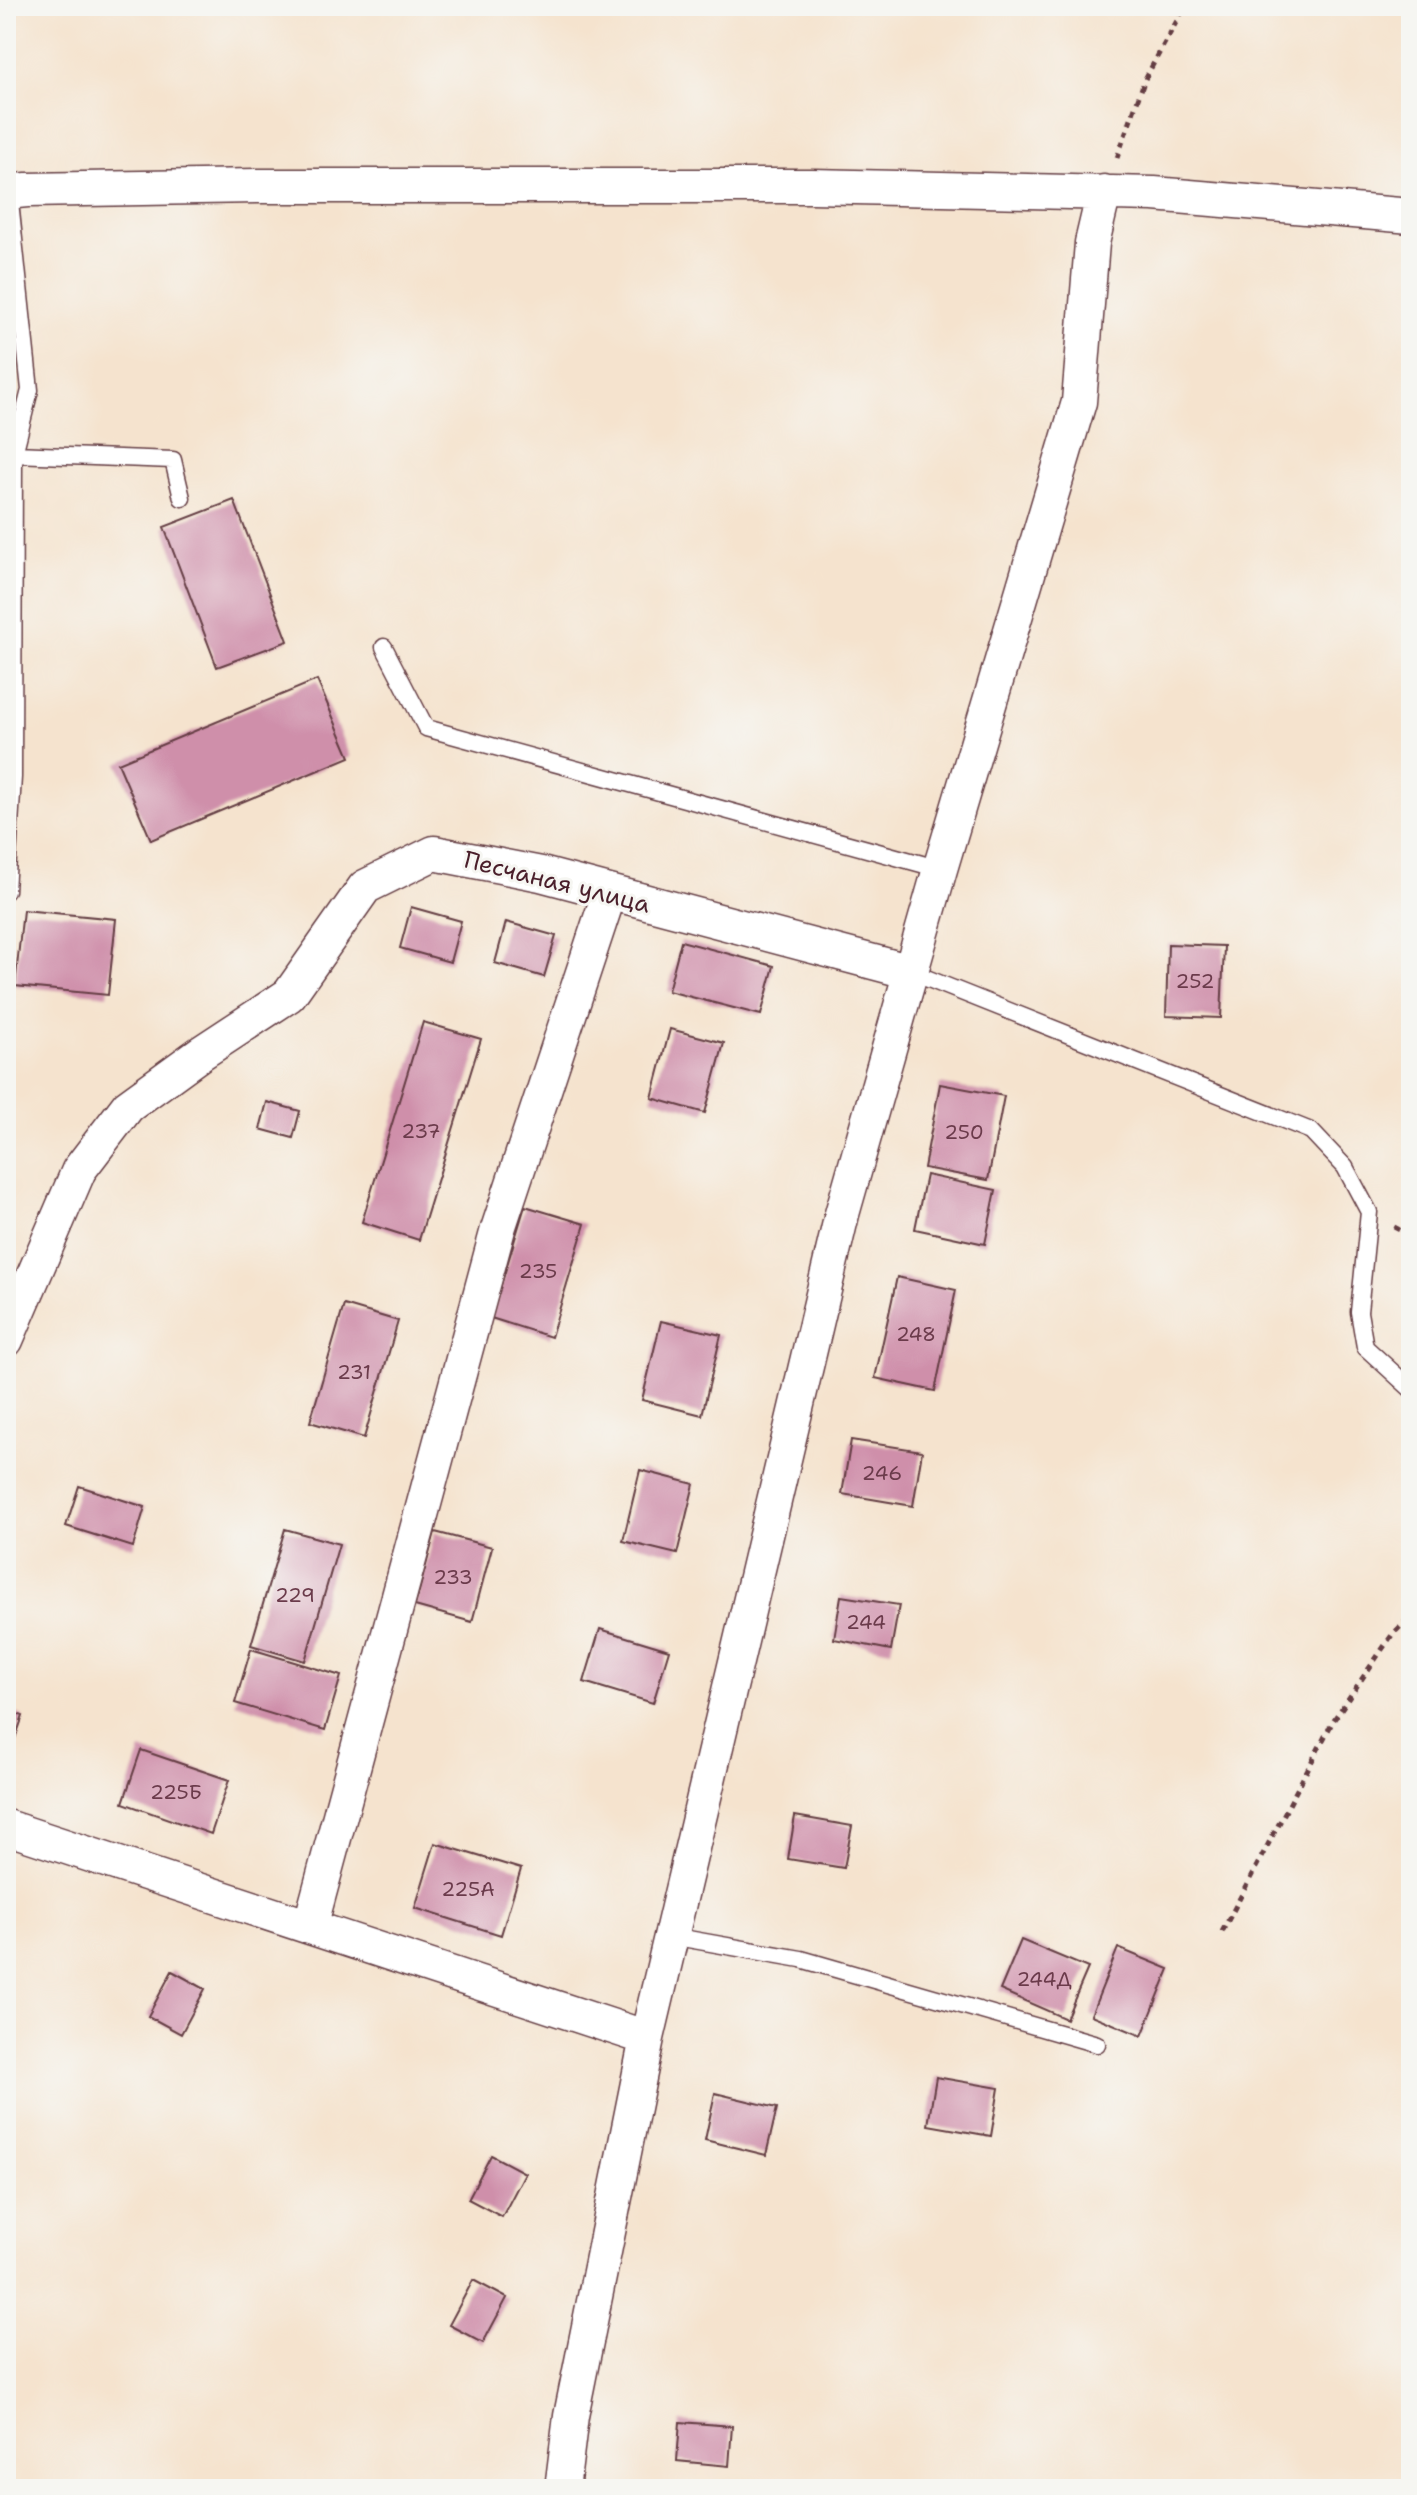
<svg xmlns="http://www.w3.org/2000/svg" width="1417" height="2495" font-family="'Shantell Sans',sans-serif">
  <rect width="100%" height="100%" fill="#f6f6f2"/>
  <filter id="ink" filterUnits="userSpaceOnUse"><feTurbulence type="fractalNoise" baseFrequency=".0125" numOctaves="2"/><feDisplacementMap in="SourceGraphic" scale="16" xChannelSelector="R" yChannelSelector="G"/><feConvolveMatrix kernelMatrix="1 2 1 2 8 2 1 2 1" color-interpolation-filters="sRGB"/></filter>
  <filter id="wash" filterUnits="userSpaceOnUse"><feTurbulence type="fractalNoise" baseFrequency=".006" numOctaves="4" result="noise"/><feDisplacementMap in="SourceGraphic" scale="32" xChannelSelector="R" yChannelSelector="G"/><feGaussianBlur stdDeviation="1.8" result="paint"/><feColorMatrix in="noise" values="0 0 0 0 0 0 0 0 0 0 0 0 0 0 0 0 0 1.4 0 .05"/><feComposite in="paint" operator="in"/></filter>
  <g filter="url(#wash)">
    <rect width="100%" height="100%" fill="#f5e3ce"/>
    <g id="blocks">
      <path fill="#cf8faa" d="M234,500L288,641L217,667L164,527Z
        M317,680L350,757L151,840L118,763Z
        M411,907L461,921L450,962L400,948Z
        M23,910L116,919L108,995L15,986Z
        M506,922L556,936L544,977L495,963Z
        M681,941L774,966L761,1015L668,991Z
        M1168,944L1224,946L1221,1018L1166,1016Z
        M423,1022L481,1039L419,1240L362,1222Z
        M670,1029L724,1043L705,1113L652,1098Z
        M940,1084L1004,1096L988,1180L924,1168Z
        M267,1102L300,1111L293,1138L260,1129Z
        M926,1175L996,1190L985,1244L915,1229Z
        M525,1206L585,1224L551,1337L491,1318Z
        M897,1277L956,1290L935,1391L875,1378Z
        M344,1305L398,1321L364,1438L310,1422Z
        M661,1321L721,1335L702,1415L642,1400Z
        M851,1440L922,1451L913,1506L842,1494Z
        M640,1470L694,1484L677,1554L623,1541Z
        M79,1486L145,1507L133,1547L66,1526Z
        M285,1529L339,1544L305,1661L251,1645Z
        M435,1532L492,1547L472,1622L415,1606Z
        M841,1596L899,1605L891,1650L834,1639Z
        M600,1629L669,1650L653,1703L584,1682Z
        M251,1649L341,1676L325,1730L235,1703Z
        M6,1710L23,1716L6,1764Z
        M141,1750L229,1780L211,1834L123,1803Z
        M795,1816L852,1826L844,1868L788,1859Z
        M435,1843L521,1869L501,1935L415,1908Z
        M1021,1940L1088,1968L1066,2019L1000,1990Z
        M1118,1948L1169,1969L1142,2036L1091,2015Z
        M172,1971L205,1989L181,2034L148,2016Z
        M936,2077L999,2088L991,2136L928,2125Z
        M715,2093L777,2108L766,2155L705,2140Z
        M491,2155L525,2173L502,2217L468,2199Z
        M473,2280L507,2298L483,2343L449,2325Z
        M680,2422L732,2426L729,2466L677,2461Z"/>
    </g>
  </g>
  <g filter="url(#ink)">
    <use href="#blocks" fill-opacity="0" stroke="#643c43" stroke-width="2"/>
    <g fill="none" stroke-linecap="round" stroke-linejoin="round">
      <g stroke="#643c43" stroke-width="19">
        <path id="lane" d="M14,454L173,460L182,498
          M384,647L426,728L940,869
          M6,777H13L14,454L30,390L9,192
          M6,891L13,777
          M911,972L1311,1131L1345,1167L1369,1212L1359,1312L1365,1347L1411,1389
          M671,1936L801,1959L1097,2044"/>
      </g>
      <g stroke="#643c43" stroke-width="37">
        <path id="street" d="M6,192L27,190L257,186H812L1154,194L1411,216
          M6,1340L79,1170L128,1106L201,1053L289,995L365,887L434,853L541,874L911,972
          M6,1827L647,2038
          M310,1927L498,1229L609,894
          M562,2489L571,2416L647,2038L842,1214L940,869L1079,402L1092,243L1104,192"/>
      </g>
      <path stroke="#643c43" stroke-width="5" stroke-dasharray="6 6" stroke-linecap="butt" d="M1117,158L1145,79L1185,6
        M1394,1227L1411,1236
        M1222,1932L1333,1721L1392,1635L1411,1616"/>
      <use href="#lane" stroke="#fff" stroke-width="16"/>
      <use href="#street" stroke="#fff" stroke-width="34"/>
    </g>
  </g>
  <g text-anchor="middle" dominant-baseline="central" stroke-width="6" stroke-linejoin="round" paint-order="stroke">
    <g font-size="20" fill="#6b3b4b">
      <text x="1195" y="981">252</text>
      <text x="421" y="1131">237</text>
      <text x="964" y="1132">250</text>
      <text x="538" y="1271">235</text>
      <text x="916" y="1334">248</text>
      <text x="354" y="1372">231</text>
      <text x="882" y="1473">246</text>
      <text x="453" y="1577">233</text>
      <text x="295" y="1595">229</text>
      <text x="866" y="1622">244</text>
      <text x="176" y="1792">225Б</text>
      <text x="468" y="1889">225А</text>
      <text x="1044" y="1979">244Д</text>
    </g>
    <g font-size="24" fill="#4a1f2b" stroke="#f6f6f2">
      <text transform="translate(557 882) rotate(14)">Песчаная улица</text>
    </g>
  </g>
  <rect width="1417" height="2495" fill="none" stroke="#f6f6f2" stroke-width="32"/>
</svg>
